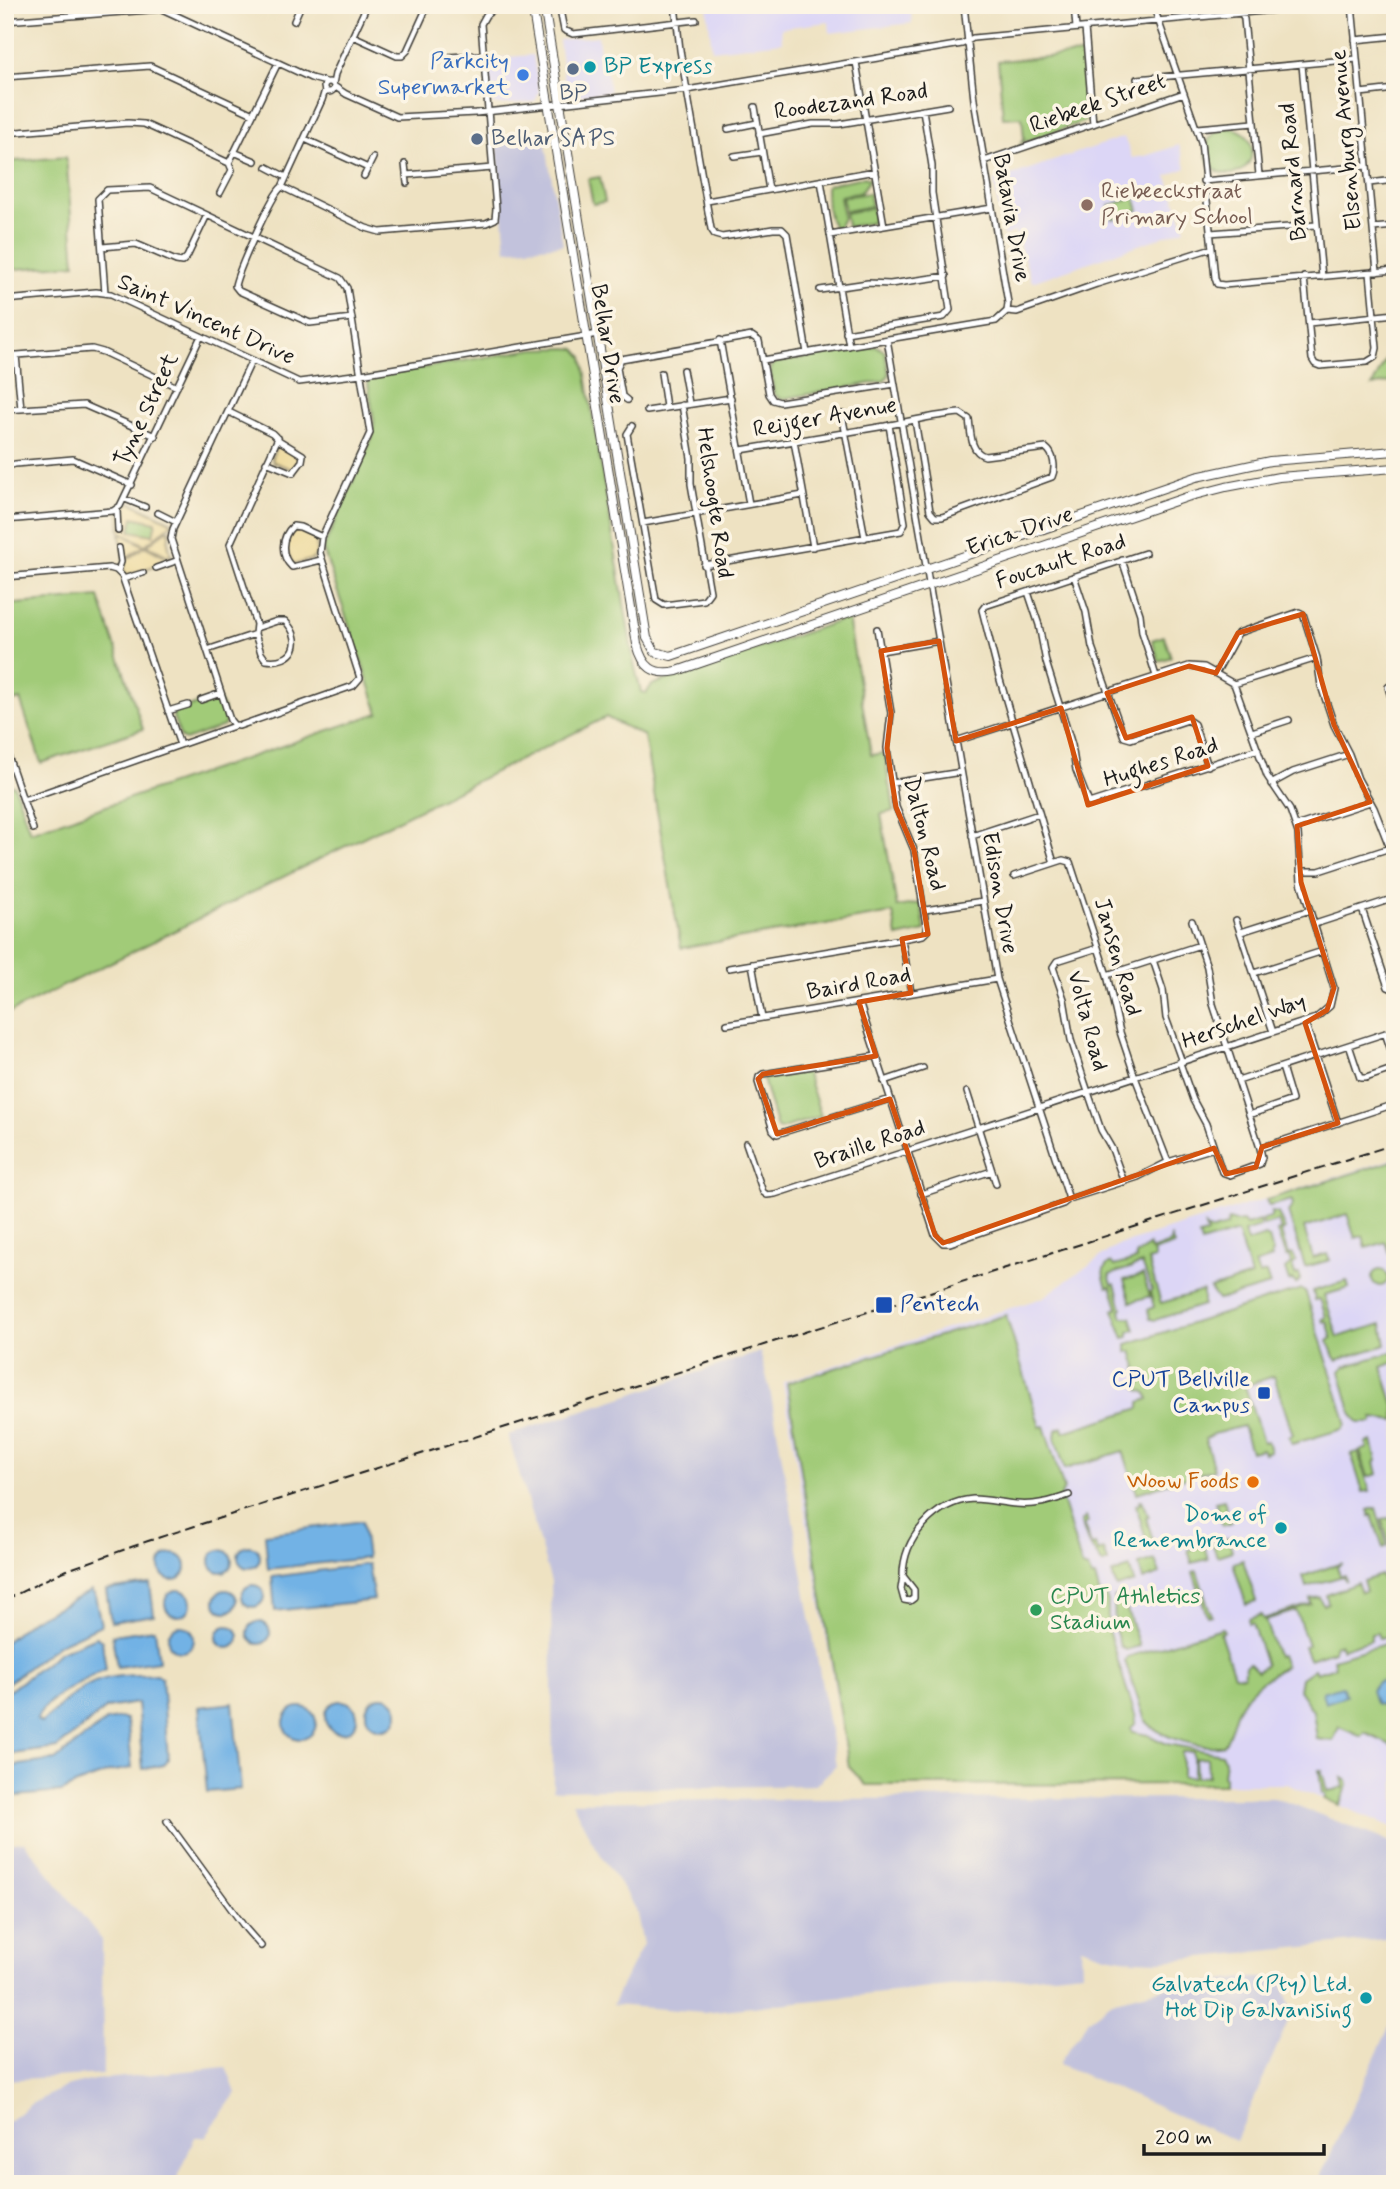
<svg xmlns="http://www.w3.org/2000/svg" width="1400" height="2189" font-family="Mynerve,sans-serif">
  <rect width="100%" height="100%" fill="#fcf5e5"/>
  <filter id="ink" filterUnits="userSpaceOnUse"><feTurbulence type="fractalNoise" baseFrequency=".0143" numOctaves="2"/><feDisplacementMap in="SourceGraphic" scale="14" xChannelSelector="R" yChannelSelector="G"/><feConvolveMatrix kernelMatrix="1 2 1 2 8 2 1 2 1" color-interpolation-filters="sRGB"/></filter>
  <filter id="wash" filterUnits="userSpaceOnUse"><feTurbulence type="fractalNoise" baseFrequency=".00686" numOctaves="4" result="noise"/><feDisplacementMap in="SourceGraphic" scale="28" xChannelSelector="R" yChannelSelector="G"/><feGaussianBlur stdDeviation="1.57" result="paint"/><feColorMatrix in="noise" values="0 0 0 0 0 0 0 0 0 0 0 0 0 0 0 0 0 1.4 0 .05"/><feComposite in="paint" operator="in"/></filter>
  <g filter="url(#wash)">
    <rect width="100%" height="100%" fill="#eee2c2"/>
    <path fill="#dcd6f6" d="M707,5H910L912,23L830,33L829,22L781,28L782,42L712,50Z
      M598,36L601,62H605L610,92L572,96L566,92L559,40Z
      M533,55L539,91L536,100L534,102L497,105L493,103L490,99L487,59Z
      M1124,137L1132,158L1145,156L1179,145L1186,168L1167,176L1185,229L1032,282L1015,232L1003,236L994,181Z
      M1395,1158V1828L1286,1784L866,1786L848,1767L783,1382L1042,1298L1116,1246Z"/>
    <path fill="#c2c2dc" d="M545,140L563,245L506,250L497,144Z
      M760,1352L770,1390L836,1765L816,1785L553,1790L551,1582L508,1435Z
      M1273,1798L1290,1803L1395,1844V1938L1161,1961L1135,1960L1106,1955L1081,1947L1082,1972L704,2012L612,2005L643,1944L636,1909L592,1841L572,1802L799,1799Z
      M24,1842L102,1940L103,2074L5,2080V1844Z
      M1246,1978H1281L1292,2012L1236,2141L1059,2064L1088,2020L1115,2000L1169,1987Z
      M1391,2023H1395V2179L1320,2177Z
      M226,2067L236,2093L205,2137H195L175,2184H5V2124L31,2104L65,2087L94,2080Z"/>
    <path fill="#a1cb78" stroke="#5e744a" stroke-width="2" fill-rule="evenodd" d="M1082,54L1087,117L1083,122L1021,143L1024,139L1022,117L1003,118L998,61Z
      M1206 151a23 23 0 1 1 46 0a23 23 0 1 1-46 0Z
      M66,157L75,264L5,270V162Z
      M600,177L605,202L593,204L588,179Z
      M864,177L870,179L861,192L840,196L843,218L837,230C827,222 826,199 826,187L829,184Z
      M869,193L872,206L845,211L842,197Z
      M1135,197L1139,210L1113,219L1109,206Z
      M872,208L874,222L847,227L845,213Z
      M1395,342V373L1390,382L1372,386Z
      M877,346L885,352L889,375L884,381L781,399L774,394L770,368L774,363Z
      M567,348L576,349L583,357L634,664L641,692L646,693L652,685L674,677L848,618L871,755L885,753L889,786L891,790L894,811L881,814L897,907L921,903L925,931L897,937L893,913L681,948L644,736L606,717L5,1015V787L14,785L30,832L379,713L323,549L373,436L374,421L368,383L369,379L375,376L533,349Z
      M133,517L156,522L153,536L130,531Z
      M99,597L143,729L41,763L20,699L5,704V605Z
      M1164,636L1171,657L1159,661L1152,640Z
      M215,698C224,703 227,717 224,726L185,740L181,738L173,717L174,712Z
      M806,1071L821,1116L780,1129L777,1128L763,1079Z
      M1395,1160V1269L1386,1242L1366,1248L1363,1236L1355,1238L1347,1214L1304,1228L1313,1258L1327,1254L1330,1260L1305,1267L1288,1212L1293,1205L1292,1200L1269,1206L1266,1200Z
      M1271,1212L1278,1213L1285,1229L1281,1232L1288,1255L1293,1254L1296,1262L1292,1265L1295,1275L1299,1274L1301,1279L1296,1284L1293,1280L1289,1281L1285,1269L1291,1264L1289,1256L1286,1257L1277,1232L1281,1230L1278,1221L1263,1226L1261,1220L1271,1217Z
      M1228,1220L1236,1222L1243,1221L1246,1225L1259,1221L1260,1227L1244,1232L1247,1242L1265,1236L1269,1238L1273,1253L1271,1254L1272,1258L1255,1264L1259,1275L1266,1273L1270,1285L1218,1300L1210,1289L1251,1276L1237,1232L1201,1243L1199,1236L1207,1234L1205,1227L1209,1231L1227,1226Z
      M1171,1238L1174,1245L1153,1252L1155,1258L1148,1260L1161,1303L1203,1291V1305L1155,1320L1150,1319L1148,1310L1154,1307L1150,1292L1152,1290L1142,1264L1109,1275L1112,1284H1115L1122,1308L1120,1310L1122,1317H1131L1135,1330L1129,1332V1337L1124,1338L1113,1310L1118,1308L1111,1286L1107,1287C1103,1276 1100,1269 1111,1262L1114,1266L1136,1260V1255L1149,1245L1151,1250L1170,1243Z
      M1372 1278a8 8 0 1 1 16 0a8 8 0 1 1-16 0Z
      M1143,1275L1150,1296L1131,1302L1124,1280Z
      M1347,1281L1349,1288L1324,1295L1338,1337L1382,1324L1386,1345L1337,1360L1334,1357L1328,1341L1332,1338L1327,1321L1323,1322L1322,1319L1326,1317L1320,1299L1315,1300L1313,1291Z
      M1301,1289L1306,1293L1345,1418L1346,1424L1343,1429L1292,1444L1289,1437L1293,1435L1274,1376L1245,1386L1263,1442L1267,1441L1270,1451L1264,1453L1262,1449L1251,1452L1243,1426L1214,1434L1205,1439L1214,1469L1137,1493L1123,1451L1065,1469L1055,1438L1056,1430L1062,1427L1064,1432L1140,1408V1402L1149,1399L1147,1393L1139,1390L1137,1385L1142,1383L1132,1351L1127,1352V1344Z
      M1006,1315L1040,1427L1044,1426L1064,1489L1061,1496L1082,1567L1088,1569L1092,1577H1095L1100,1595L1105,1594L1108,1602V1630L1136,1718L1135,1724L1131,1728L1132,1732L1148,1735L1167,1744L1221,1754L1225,1760L1223,1776L1225,1777V1784L866,1785L849,1767L787,1383ZM1182,1752H1193V1777H1182ZM1207,1758L1208,1776L1196,1777L1195,1759Z
      M1395,1351V1362L1382,1367L1395,1408V1421L1373,1418V1423H1359L1352,1415L1340,1371L1344,1367Z
      M1372,1441L1377,1461L1375,1462L1378,1474L1368,1477L1360,1451L1368,1448L1366,1443Z
      M1358,1452L1370,1491L1363,1492L1351,1454Z
      M1139,1500H1141L1149,1517L1146,1518L1155,1547L1149,1549L1136,1505L1140,1504Z
      M1224,1500L1231,1523L1223,1526L1215,1502Z
      M1376,1508L1387,1546L1383,1548L1372,1515L1370,1516L1368,1510Z
      M1086,1517L1088,1522L1084,1525L1091,1546L1095,1545L1098,1552L1104,1550L1108,1562L1103,1564L1088,1543L1081,1522Z
      M1391,1518L1395,1528V1544L1390,1546L1382,1520Z
      M1228,1538L1232,1551L1217,1556L1212,1543Z
      M1204,1545L1208,1559L1192,1563L1188,1550Z
      M1155,1560L1160,1574L1143,1580L1139,1565Z
      M1243,1560L1256,1601L1246,1604L1233,1563Z
      M1342,1563L1337,1567L1340,1575H1345L1346,1581L1343,1576L1306,1587L1303,1576Z
      M1130,1568L1134,1582L1117,1588L1112,1574Z
      M1197,1571L1211,1615L1207,1616L1193,1572Z
      M1381,1575L1382,1579L1387,1578L1395,1583V1635L1379,1638L1377,1633L1371,1634V1640L1342,1649L1339,1644L1334,1646V1651L1309,1659L1304,1647L1308,1645L1296,1611L1265,1620L1277,1656L1281,1655L1285,1666C1264,1679 1246,1690 1236,1713C1232,1724 1230,1736 1224,1745C1202,1750 1160,1738 1145,1720L1125,1661L1127,1657L1222,1628L1224,1631L1220,1633L1234,1675L1244,1676L1246,1665L1249,1663L1257,1671L1266,1665L1252,1623L1248,1624V1619L1261,1615L1263,1619L1311,1604L1310,1599L1319,1597L1323,1605L1328,1603L1326,1595L1357,1583L1361,1592L1366,1591L1363,1581Z
      M1122,1595L1139,1646L1126,1650L1120,1646L1115,1629L1114,1598Z
      M1395,1641V1747L1365,1733L1362,1737L1339,1727L1333,1741L1317,1739L1313,1711L1299,1690L1301,1678L1314,1669L1316,1673L1335,1667L1333,1659Z
      M1319,1770H1322L1321,1774L1323,1775L1327,1791L1344,1788L1342,1778L1347,1781L1348,1786L1339,1805L1324,1799L1326,1795L1322,1793Z"/>
    <path fill="#eeda9e" stroke="#857b5d" stroke-width="2" fill-rule="evenodd" d="M281,445L300,454L301,458L294,470L273,462L272,457L276,447Z
      M130,502L171,522L172,524L145,545L120,531L119,514ZM133,517L156,522L153,535L130,531Z
      M296,528L314,536L317,539L316,554L313,559L293,565L285,547L291,530Z
      M167,530H170L168,542L171,556H168L147,545Z
      M120,534H123L144,546L124,559Z
      M145,546L167,558L169,561L125,576L123,563Z"/>
    <path fill="#72b2e5" stroke="#476780" stroke-width="2" d="M362,1521L367,1558L268,1569L265,1534Z
      M238 1557a11 11 0 1 1 22 0a11 11 0 1 1-22 0Z
      M210 1561a11 11 0 1 1 22 0a11 11 0 1 1-22 0Z
      M160 1567a13 13 0 1 1 26 0a13 13 0 1 1-26 0Z
      M368,1564L374,1600L275,1611L272,1577Z
      M150,1584L154,1615L111,1622L106,1590Z
      M242 1596a11 11 0 1 1 22 0a11 11 0 1 1-22 0Z
      M165 1603a13 13 0 1 1 26 0a13 13 0 1 1-26 0Z
      M215 1601a11 11 0 1 1 22 0a11 11 0 1 1-22 0Z
      M91,1591L95,1595L101,1625L59,1644L5,1685V1642L32,1620Z
      M248 1633a11 11 0 1 1 22 0a11 11 0 1 1-22 0Z
      M168 1639a13 13 0 1 1 26 0a13 13 0 1 1-26 0Z
      M217 1637a11 11 0 1 1 22 0a11 11 0 1 1-22 0Z
      M155,1629L159,1661L117,1667L112,1635Z
      M96,1637L102,1641L106,1669C88,1678 41,1700 37,1720L41,1723C57,1709 75,1690 95,1682C113,1674 137,1676 156,1674L162,1678L168,1759L164,1765L143,1769L137,1703L107,1708L57,1748L5,1755V1694L60,1652Z
      M1388,1680L1395,1686V1714L1386,1707L1375,1703L1371,1690L1378,1682Z
      M1342,1686L1346,1696L1325,1703L1322,1692Z
      M366 1713a16 16 0 1 1 32 0a16 16 0 1 1-32 0Z
      M325 1717a16 16 0 1 1 32 0a16 16 0 1 1-32 0Z
      M233,1703L241,1789L207,1792L199,1707Z
      M284 1723a16 16 0 1 1 32 0a16 16 0 1 1-32 0Z
      M122,1718L126,1719L128,1726L132,1768L109,1772L77,1784L62,1792L5,1797V1767L55,1760L106,1721Z"/>
  </g>
  <g filter="url(#ink)">
    <g fill="none" stroke-linecap="round" stroke-linejoin="round">
      <g stroke="#3c3a35" stroke-width="8">
        <path id="street" d="M559,5L564,30L573,34L696,20
          M675,5L680,50L711,229L715,235L722,237L773,229H782L787,234L807,353
          M1074,5L1076,28
          M1153,5L1201,142L1215,278L1217,284L1224,285L1395,270
          M1239,5L1244,19L1259,175
          M1352,5L1377,272
          M5,21L162,9L311,78L326,82
          M294,21L301,5
          M1085,28L1093,124
          M353,36L397,56H402L407,51L428,5
          M1355,40L1395,36
          M448,57L483,55
          M856,62L884,226
          M1302,65L1322,277
          M5,77L150,66L253,114
          M1137,79L1357,59
          M324 87a5 5 0 1 1 10 0a5 5 0 1 1-10 0Z
          M333,84L335,74L367,5
          M334,86L346,94L397,117L476,113L687,90L962,44L973,38L1328,5
          M325,90L322,100L282,187C272,193 237,274 235,286L239,291L310,323L352,318
          M1360,93L1395,89
          M755,107L769,190
          M1197,128L1254,123
          M728,129L757,123
          M5,133L128,123L144,124L153,128L229,163
          M759,134L813,124H839L948,106
          M305,139L368,168
          M234,152L255,161
          M734,156L762,152
          M984,161L1184,93
          M405,164L407,183
          M267,167L286,177
          M406,175L493,168
          M364,176L373,158
          M821,181L849,346
          M1203,181L1367,166
          M1369,183L1395,180
          M282,187L366,228L380,232L486,223L495,219L496,209L481,24L486,15L499,5
          M220,193L232,170L229,163L278,63
          M707,201L875,171
          M1373,228L1395,226
          M1210,233L1316,225
          M830,235L992,208
          M102,247L136,244L176,261L182,262L187,257L207,215
          M1304,277L1312,359L1315,364L1320,366L1367,362L1375,357L1377,348L1370,273
          M820,290L868,283L890,284L946,276
          M105,293L98,199L107,190L150,188L340,278L347,288L370,433L322,537L320,553L360,678L353,686L239,726L234,725L230,720L171,539L173,529L252,360
          M5,300L96,292L111,294L299,382L361,374L598,334
          M1007,311L1017,312L1097,284L1212,248
          M1309,323L1395,314
          M846,333L944,317L950,310L932,193V166L923,110
          M887,339L997,979L1069,1199
          M720,340L749,504
          M16,355L21,409
          M5,356L92,349L103,352L177,387
          M763,360L996,321L1007,311L1008,303L974,100L964,5
          M683,370L689,403
          M661,373L666,407
          M627,400L622,396L617,368L621,359L752,336L759,341L769,394L773,400L780,402L895,384
          M5,410L84,405L155,436
          M647,411L731,398
          M229,412L272,433L280,441L303,455L302,461L293,473L266,462
          M842,414L865,538
          M632,426L627,434L656,600L664,605L704,600L710,592L691,484V458L682,405
          M794,441L813,547
          M741,450C789,442 837,434 885,426C910,421 935,415 960,413L969,419C971,433 970,452 985,456L1046,448C1054,454 1056,468 1052,477L942,517H935L930,511L915,420
          M5,467L15,464L73,459L132,485
          M125,499L145,507
          M117,510L118,531
          M158,513L176,522
          M5,520L113,511L120,506L201,336
          M643,523L803,495
          M321,560L292,567C280,556 281,537 293,526L300,527L322,537
          M1122,560L1140,614L1142,632L1156,676
          M704,565L901,531L905,523L889,425
          M156,568L176,561
          M118,571L121,562L119,548
          M1074,576L1086,612L1092,647L1124,737L1131,739L1188,720L1194,724L1208,766
          M5,577L109,568L116,570L122,576L180,745L23,800
          M123,579L143,573
          M1028,592L1039,625L1046,662L1072,745L1076,770L1089,803L1258,749
          M255,634L261,653L266,660C294,664 305,641 285,621H277L256,628
          M207,650L255,634L256,624L230,544L278,438
          M881,651L939,641
          M1216,673L1238,633L1299,612L1303,614L1317,658L1321,686L1334,725L1349,754L1358,779L1374,808L1395,861
          M1395,682L1388,687L1395,710
          M1234,684L1317,658
          M201,700L221,693
          M168,711L188,705
          M1252,732L1289,720
          M180,745L237,725
          M5,747L33,829
          M892,783L961,772
          M1271,784L1293,772L1349,754
          M1296,826L1370,802
          M972,836L1039,814
          M1054,863L998,673L982,610L985,606L1145,553
          M1300,871H1319L1390,848
          M1014,876L1063,860L1070,862L1107,975L1120,1032L1135,1077L1168,1162
          M1362,909L1388,987L1395,990
          M925,910L983,901
          M1236,920L1273,1032
          M1315,924L1395,898
          M1241,932L1310,910
          M902,939L911,993
          M1098,948L1057,961L1053,967L1064,999L1071,1040L1085,1083L1101,1130L1112,1149L1124,1182
          M1153,960L1163,990L1166,1018L1182,1062
          M752,964L762,1018
          M729,968L902,939L923,935L927,931L914,850L896,807L887,748L891,713L877,629
          M1254,973L1323,951
          M1107,975L1200,945
          M859,1002L935,1235L943,1243H950L1063,1204L1069,1199L1138,1177L1168,1162L1214,1148
          M1305,1022L1338,1123
          M727,1024L997,979
          M1385,1033L1395,1062
          M1349,1045L1360,1078H1366L1395,1068
          M876,1056L763,1074L759,1077L758,1082L773,1130L777,1134L890,1099
          M1180,1063L1193,1100L1206,1124L1222,1172L1230,1175L1260,1164L1262,1157L1260,1148L1213,1004L1207,967L1192,921
          M884,1081L923,1068
          M1238,1081L1395,1030
          M1249,1115L1292,1100L1282,1067
          M746,1143L763,1192L767,1195L775,1194L1316,1018L1330,1006L1334,988L1301,882L1298,833L1290,810L1267,776L1234,684L1204,667L1189,666L956,741
          M1260,1148L1395,1104
          M992,1171L996,1184
          M921,1194L992,1171L967,1092
          M903,1576L901,1589L904,1600L910,1601L914,1598V1590L903,1576C903,1538 935,1502 973,1499C988,1499 1002,1503 1016,1504C1035,1506 1052,1501 1069,1495
          M167,1821L246,1929L261,1946
          M297,2184L299,2181"/>
      </g>
      <g stroke="#3c3a35" stroke-width="10">
        <path id="secondary" d="M532,5L637,644C643,667 653,676 677,671L1187,497L1226,487L1279,477L1395,468
          M544,5L647,638L655,652L671,656L1196,477L1270,461L1395,451"/>
      </g>
      <use href="#street" stroke="#fff" stroke-width="5"/>
      <use href="#secondary" stroke="#fff" stroke-width="8"/>
      <path stroke="#1c1c1c" stroke-width="2" stroke-dasharray="10 5" stroke-linecap="butt" d="M5,1600L59,1573L148,1541L1395,1144"/>
    </g>
  </g>
  <path fill="none" stroke="#d4530e" stroke-width="5" stroke-linejoin="round" d="M1303,614L1334,725L1370,802L1297,826L1301,882L1334,988L1327,1010L1305,1023L1338,1123L1262,1147L1256,1167L1226,1174L1214,1148L943,1243L935,1235L890,1099L777,1134L758,1079L763,1074L876,1056L859,1002L911,993L902,939L928,934L914,850L896,807L887,748L891,713L881,651L939,641L956,741L1061,708L1088,805L1208,766L1192,717L1126,738L1107,693L1189,666L1216,673L1238,633Z"/>
  <g fill="#0f9aa8" stroke="#fcf5e5" stroke-width="2.5">
    <circle cx="590" cy="67" r="7"/>
    <circle cx="1281" cy="1528" r="7"/>
    <circle cx="1366" cy="1998" r="7"/>
  </g>
  <g fill="#5c6f8a" stroke="#fcf5e5" stroke-width="2.5">
    <circle cx="573" cy="69" r="7"/>
    <circle cx="477" cy="139" r="7"/>
  </g>
  <circle fill="#3f7fe0" stroke="#fcf5e5" stroke-width="2.5" cx="523" cy="75" r="7"/>
  <circle fill="#8d6e63" stroke="#fcf5e5" stroke-width="2.5" cx="1087" cy="205" r="7"/>
  <g fill="#1a4fb4" stroke="#fcf5e5" stroke-width="2.5">
    <rect x="875" y="1296" width="18" height="18" rx="3.5"/>
    <rect x="1257" y="1386" width="14" height="14" rx="3.5"/>
  </g>
  <circle fill="#e8710a" stroke="#fcf5e5" stroke-width="2.5" cx="1253" cy="1482" r="7"/>
  <circle fill="#2e9e5b" stroke="#fcf5e5" stroke-width="2.5" cx="1036" cy="1610" r="7"/>
  <g text-anchor="middle" dominant-baseline="central" stroke-width="7" stroke-linejoin="round" paint-order="stroke">
    <g font-size="23" fill="#366cbe" stroke="#fcf5e5" text-anchor="end">
      <text x="509" y="62">Parkcity<tspan x="509" dy="26">Supermarket</tspan></text>
    </g>
    <g font-size="23" fill="#0d838f" stroke="#fcf5e5" text-anchor="end">
      <text x="604" y="67" text-anchor="start">BP Express</text>
      <text x="1267" y="1515">Dome of<tspan x="1267" dy="26">Remembrance</tspan></text>
      <text x="1352" y="1985">Galvatech (Pty) Ltd.<tspan x="1352" dy="26">Hot Dip Galvanising</tspan></text>
    </g>
    <g font-size="23" fill="#4e5e75" stroke="#fcf5e5">
      <text x="573" y="94">BP</text>
      <text x="491" y="139" text-anchor="start">Belhar SAPS</text>
    </g>
    <g font-size="23" fill="#1c1c1c" stroke="#fcf5e5">
      <text transform="translate(851 102) rotate(-8)">Roodezand Road</text>
      <text transform="translate(1098 104) rotate(-19)">Riebeek Street</text>
      <text transform="translate(1347 140) rotate(-95)">Elsenburg Avenue</text>
      <text transform="translate(1294 172) rotate(-95)">Barnard Road</text>
      <text transform="translate(1011 218) rotate(80)">Batavia Drive</text>
      <text transform="translate(206 320) rotate(24)">Saint Vincent Drive</text>
      <text transform="translate(607 344) rotate(81)">Belhar Drive</text>
      <text transform="translate(147 410) rotate(-65)">Tyne Street</text>
      <text transform="translate(825 418) rotate(-10)">Reijger Avenue</text>
      <text transform="translate(714 503) rotate(82)">Helshoogte Road</text>
      <text transform="translate(1020 532) rotate(-19)">Erica Drive</text>
      <text transform="translate(1061 562) rotate(-18)">Foucault Road</text>
      <text transform="translate(1161 763) rotate(-18)">Hughes Road</text>
      <text transform="translate(924 834) rotate(76)">Dalton Road</text>
      <text transform="translate(999 893) rotate(80)">Edison Drive</text>
      <text transform="translate(1117 957) rotate(74)">Jansen Road</text>
      <text transform="translate(859 984) rotate(-10)">Baird Road</text>
      <text transform="translate(1087 1021) rotate(75)">Volta Road</text>
      <text transform="translate(1244 1022) rotate(-19)">Herschel Way</text>
      <text transform="translate(870 1145) rotate(-18)">Braille Road</text>
    </g>
    <g font-size="23" fill="#785e54" stroke="#fcf5e5" text-anchor="start">
      <text x="1101" y="192">Riebeeckstraat<tspan x="1101" dy="26">Primary School</tspan></text>
    </g>
    <g font-size="23" fill="#164399" stroke="#fcf5e5" text-anchor="start">
      <text x="900" y="1305">Pentech</text>
      <text x="1250" y="1380" text-anchor="end">CPUT Bellville<tspan x="1250" dy="26">Campus</tspan></text>
    </g>
    <g font-size="23" fill="#c56008" stroke="#fcf5e5" text-anchor="end">
      <text x="1239" y="1482">Woow Foods</text>
    </g>
    <g font-size="23" fill="#27864d" stroke="#fcf5e5" text-anchor="start">
      <text x="1050" y="1597">CPUT Athletics<tspan x="1050" dy="26">Stadium</tspan></text>
    </g>
  </g>
  <rect width="1400" height="2189" fill="none" stroke="#fcf5e5" stroke-width="28"/>
  <path d="M1144 2144v10h180v-10" fill="none" stroke="#1c1c1c" stroke-width="3.5"/>
  <text x="1155" y="2144" font-size="21" fill="#1c1c1c" stroke="#fcf5e5" stroke-width="5" paint-order="stroke">200 m</text>
</svg>
